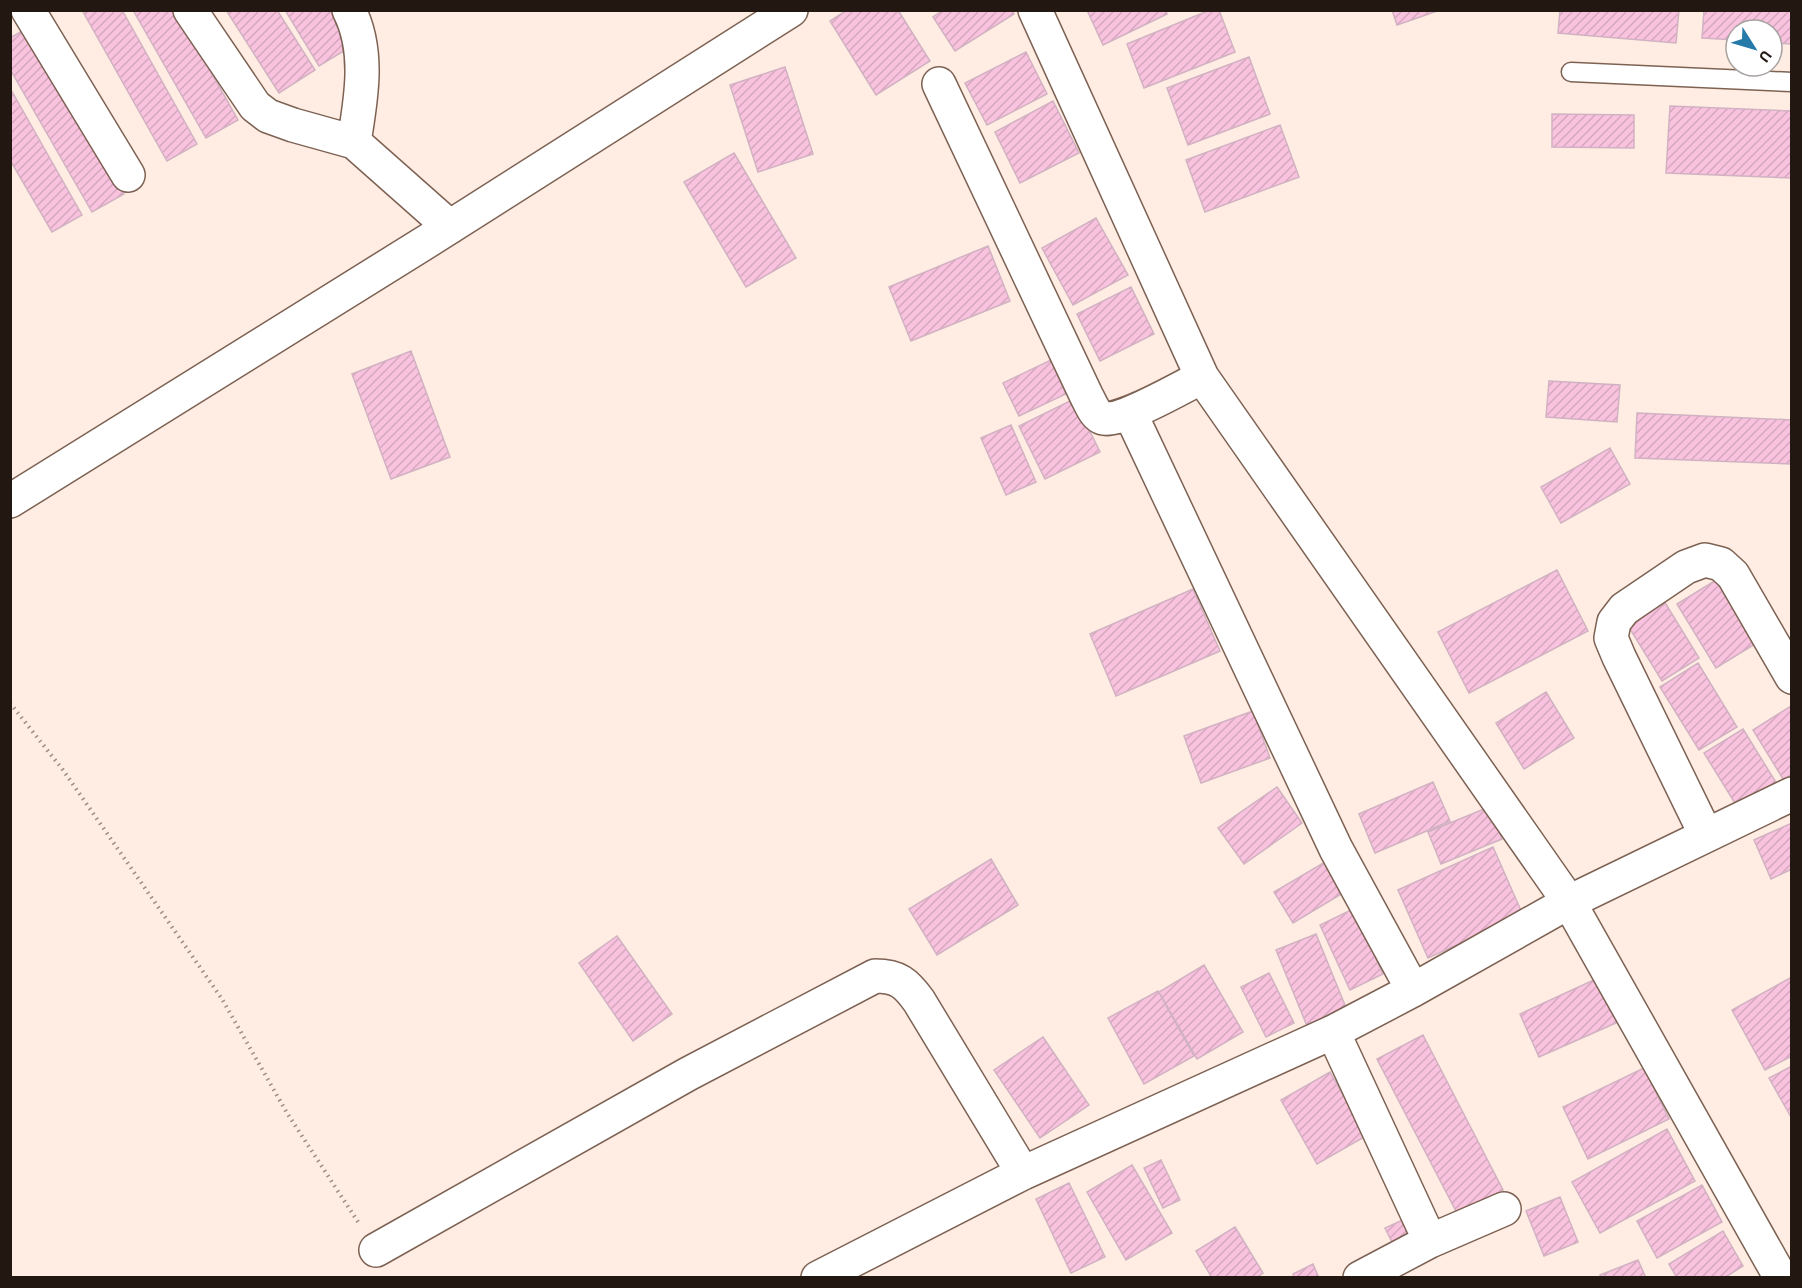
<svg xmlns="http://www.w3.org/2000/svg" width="1802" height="1288" font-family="'Alegreya Sans',sans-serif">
  <defs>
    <pattern id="building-hatch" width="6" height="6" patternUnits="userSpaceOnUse" patternTransform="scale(1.5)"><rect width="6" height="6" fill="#f9c3df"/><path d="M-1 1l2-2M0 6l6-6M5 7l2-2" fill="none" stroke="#d5a7be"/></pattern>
  </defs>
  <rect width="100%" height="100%" fill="#ffece2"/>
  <path fill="url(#building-hatch)" stroke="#d1b2c2" stroke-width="1.5" d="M82,10H122L197,144L167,161Z
    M133,10H176L238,120L206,138Z
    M226,10H277L315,70L279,93Z
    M285,10H330L352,46L319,66Z
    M847,10H898L930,61L876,95L830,21Z
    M943,10H1012L1014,14L955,51L933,17Z
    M1087,10H1166L1167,14L1103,45Z
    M1210,10H1219L1235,52L1144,88L1127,44Z
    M1392,10H1440L1397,25Z
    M1560,10H1679L1676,43L1558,33Z
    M1704,10H1792V44L1772,43V30H1736V40L1702,38Z
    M29,27L124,194L92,212L10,69V38Z
    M1026,52L1047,94L987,125L965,83Z
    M1249,57L1270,114L1188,145L1167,88Z
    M785,67L813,154L758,172L730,85Z
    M10,88L82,215L52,232L10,160Z
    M1053,101L1079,153L1020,183L995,132Z
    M1670,106L1792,111V178L1666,173Z
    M1552,114L1634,115V148L1552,147Z
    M1280,125L1299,177L1205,212L1186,160Z
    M734,153L796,258L746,287L684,182Z
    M1096,218L1128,275L1073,305L1042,248Z
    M988,246L1010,301L911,341L889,287Z
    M1131,287L1154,334L1100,361L1077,314Z
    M411,351L450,457L391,479L352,374Z
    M1051,360L1066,394L1019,416L1003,383Z
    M1549,381L1620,385L1617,422L1546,417Z
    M1074,399L1100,452L1045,479L1019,426Z
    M1637,413L1792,420V464L1635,458Z
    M1011,425L1036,482L1006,495L981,438Z
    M1610,448L1630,484L1561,523L1541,487Z
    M1557,570L1588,631L1469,693L1438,632Z
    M1716,580L1755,644L1716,668L1677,604Z
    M1193,589L1220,651L1116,696L1090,634Z
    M1664,601L1699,658L1662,681L1627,624Z
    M1698,663L1737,727L1699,750L1660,687Z
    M1546,692L1574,738L1524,769L1496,723Z
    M1791,706L1792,785L1788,787L1753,730Z
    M1253,711L1270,758L1201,783L1184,736Z
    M1743,729L1780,789L1741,813L1704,753Z
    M1433,782L1450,821L1375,853L1359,814Z
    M1277,787L1302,823L1244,864L1218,828Z
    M1489,807L1502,839L1441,864L1428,832Z
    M1792,823V869L1771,879L1754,840Z
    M1493,847L1523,915L1428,958L1398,890Z
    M991,859L1018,905L937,955L909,909Z
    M1325,862L1343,893L1293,923L1274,892Z
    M1353,909L1383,974L1350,990L1320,925Z
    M1316,934L1347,1010L1307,1026L1276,950Z
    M617,936L672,1014L633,1041L579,963Z
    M1204,965L1243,1032L1197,1059L1159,992Z
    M1269,973L1294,1023L1266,1037L1241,987Z
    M1792,977V1056L1765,1070L1732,1010Z
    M1598,978L1618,1022L1539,1057L1520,1014Z
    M1158,991L1194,1056L1144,1084L1108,1018Z
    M1423,1035L1503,1190L1458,1215L1377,1059Z
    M1043,1037L1089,1105L1040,1138L994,1070Z
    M1792,1066V1119L1769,1078Z
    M1644,1068L1669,1119L1588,1159L1563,1107Z
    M1330,1072L1366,1136L1317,1164L1281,1100Z
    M1667,1129L1695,1181L1600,1233L1572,1182Z
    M1161,1160L1180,1200L1163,1208L1144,1168Z
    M1132,1165L1172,1233L1126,1260L1087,1192Z
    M1069,1183L1105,1257L1071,1273L1036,1199Z
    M1702,1185L1722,1222L1657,1258L1637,1221Z
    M1560,1197L1578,1242L1544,1256L1526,1211Z
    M1407,1218L1418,1241L1397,1252L1385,1228Z
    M1235,1227L1263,1273L1256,1278H1212L1196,1251Z
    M1723,1231L1743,1266L1724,1278H1677L1669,1264Z
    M1638,1260L1646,1278H1601L1600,1275Z
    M1313,1264L1319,1278H1294L1293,1274Z"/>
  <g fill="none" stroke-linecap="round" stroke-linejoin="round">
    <g stroke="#7d6253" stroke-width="21">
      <path id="lane" d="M1571,72L1792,82"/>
    </g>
    <g stroke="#7d6253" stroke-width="36">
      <path id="street" d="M28,10L128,175
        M190,10L255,106L268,116L293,125L354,142L450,227
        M349,10C370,51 361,99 354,142
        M1035,10L1202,377L1569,902L1781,1278
        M939,84L1087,397C1091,404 1095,416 1103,418C1120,423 1184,386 1202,377
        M1130,413L1336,849L1413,990
        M10,501L426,242L791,10
        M1706,835L1619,657L1611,638L1614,622L1624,609L1686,567L1705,560L1721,564L1733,575L1792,677
        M1333,1032L1430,1241
        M376,1250L688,1074L875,976C898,976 906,983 919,1001L1023,1173
        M818,1278L1023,1173L1333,1032L1413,990L1569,902L1792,794
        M1360,1278L1430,1241L1504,1209"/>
    </g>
    <path stroke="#9c8d85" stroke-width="4" stroke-dasharray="1.5 4.5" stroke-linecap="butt" d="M10,703L63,770L222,999L287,1113L360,1225"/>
    <use href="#lane" stroke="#fff" stroke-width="18"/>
    <use href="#street" stroke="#fff" stroke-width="33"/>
  </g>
  <rect width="1802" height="1288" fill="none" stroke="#221711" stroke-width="24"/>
  <g transform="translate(1754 48) rotate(127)"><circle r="28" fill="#ffffff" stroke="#a7a2a0" stroke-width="1.5"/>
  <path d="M0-4.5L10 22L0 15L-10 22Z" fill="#267aaa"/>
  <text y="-9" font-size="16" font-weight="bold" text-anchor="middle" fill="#221711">U</text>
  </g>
</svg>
